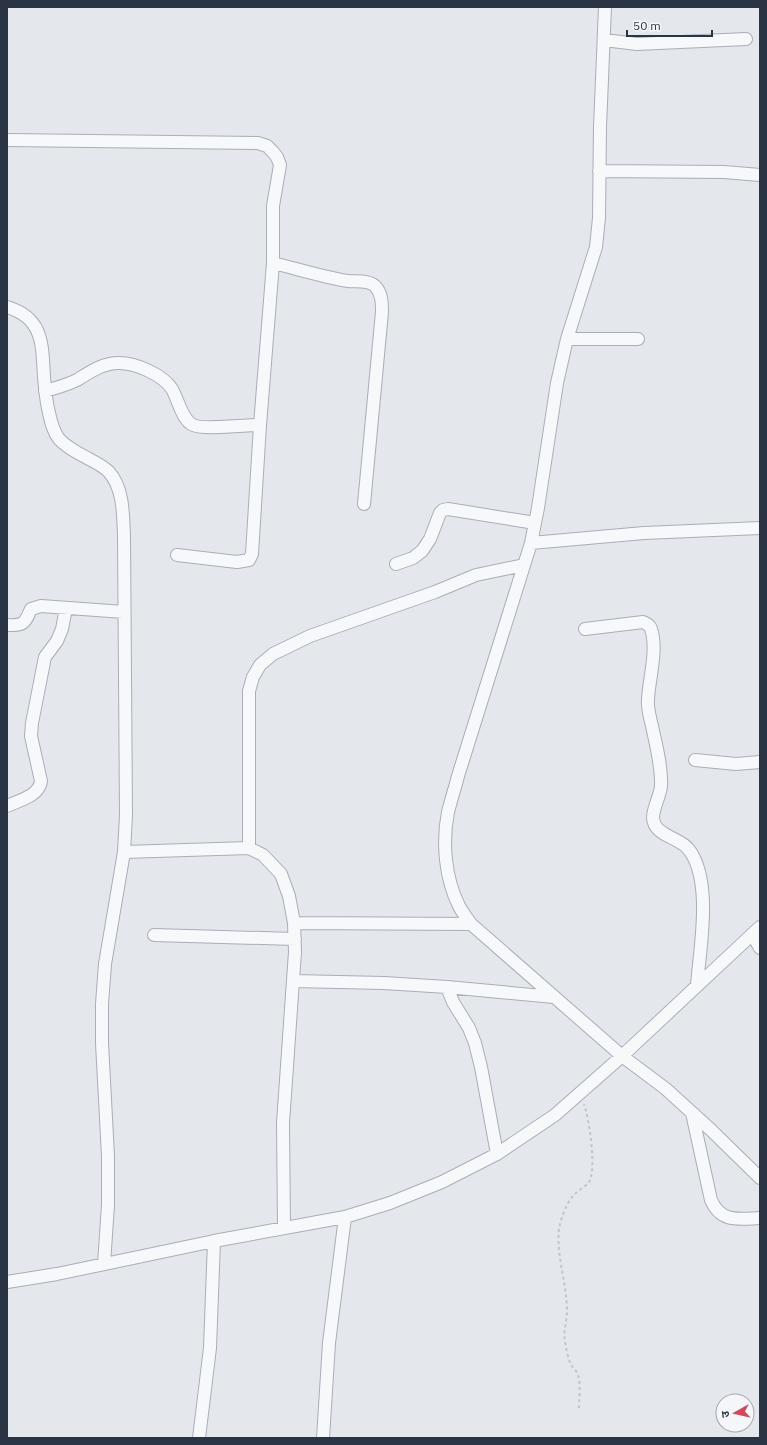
<svg xmlns="http://www.w3.org/2000/svg" width="767" height="1445" font-family="'IBM Plex Sans','Noto Sans Devanagari',sans-serif">
  <rect width="100%" height="100%" fill="#e4e7ec"/>
  <g fill="none" stroke-linecap="round" stroke-linejoin="round">
    <g stroke="#a9aeb7" stroke-width="14">
      <path id="minor" d="M605,7L600,127L599,218L596,247L567,339L557,383L538,508L531,543L458,776C455,788 451,800 448,812C442,842 445,878 459,906C462,912 467,918 471,924L622,1056L666,1089L711,1130L760,1178
        M604,40L637,44L746,39
        M7,140L258,143L267,146L273,152L277,157L280,165L273,206V263L260,425L252,554L249,560L237,562L177,555
        M599,171L724,172L760,175
        M273,263C298,269 323,277 348,281C356,282 369,280 375,286C382,293 382,303 382,312L364,504
        M7,307C44,318 42,345 44,377C45,389 46,401 49,413C51,422 53,431 59,439C67,448 78,453 89,459C95,462 104,467 109,472C124,489 123,515 124,536L126,815L124,852L105,964L102,1004V1043L108,1156V1205L104,1264
        M567,339H638
        M45,391C56,388 67,385 77,380C90,372 102,363 119,363C136,363 163,375 172,389C178,399 182,420 193,425C202,430 247,425 260,425
        M531,543L644,533L760,528
        M396,564L413,558L422,551L430,539L440,513L443,510L448,509L535,523
        M7,625C24,626 25,623 31,609L41,606L124,612
        M585,629L643,622C647,624 650,625 651,629C658,649 649,679 648,699C647,708 650,717 652,726C656,745 662,767 661,786C660,797 653,807 653,818C654,833 671,836 681,843C686,845 691,852 693,856C711,889 700,948 697,985
        M695,760L736,764L760,762
        M7,806C20,800 39,796 41,781L31,736L32,723L45,657L57,641L62,629L66,608
        M249,848L263,855L281,874L289,896L294,923L295,952L283,1123L284,1228
        M124,852L249,848V691L253,677L260,665L273,654L310,636L435,592L476,575L524,565
        M294,923L471,924
        M752,934L760,948
        M154,935L295,939
        M293,981L384,983L447,987L554,997
        M447,987L453,1002L469,1028L475,1043L481,1067L497,1154
        M692,1113L711,1200C721,1223 738,1219 760,1218
        M7,1282L57,1274L214,1241L345,1217L390,1203L442,1182L497,1154L555,1115L622,1056L760,927
        M199,1438L210,1348L214,1241
        M323,1438L329,1343L345,1217"/>
    </g>
    <path stroke="#c2c5cb" stroke-width="2" stroke-dasharray="3 3" stroke-linecap="butt" d="M579,1408C579,1398 581,1385 578,1375C577,1371 573,1368 571,1365C568,1358 566,1349 565,1341C563,1331 567,1321 567,1311C567,1284 556,1256 559,1229C561,1218 566,1204 573,1196C578,1190 585,1187 589,1182C597,1170 589,1118 584,1104"/>
    <use href="#minor" stroke="#f7f8fa" stroke-width="12"/>
  </g>
  <rect width="767" height="1445" fill="none" stroke="#2b3445" stroke-width="16"/>
  <g transform="translate(735 1413) rotate(262)"><circle r="19" fill="#f4f6f9" stroke="#a4a8b1"/>
  <path d="M0-3L7 15L0 10L-7 15Z" fill="#d1495b"/>
  <text y="-6" font-size="11" font-weight="bold" text-anchor="middle" fill="#2b3445">उ</text>
  </g>
  <path d="M627 30v6h85v-6" fill="none" stroke="#2b3445" stroke-width="2"/>
  <text x="633" y="30" font-size="12" fill="#2b3445" stroke="#f4f6f9" stroke-width="3" paint-order="stroke">50 m</text>
</svg>
